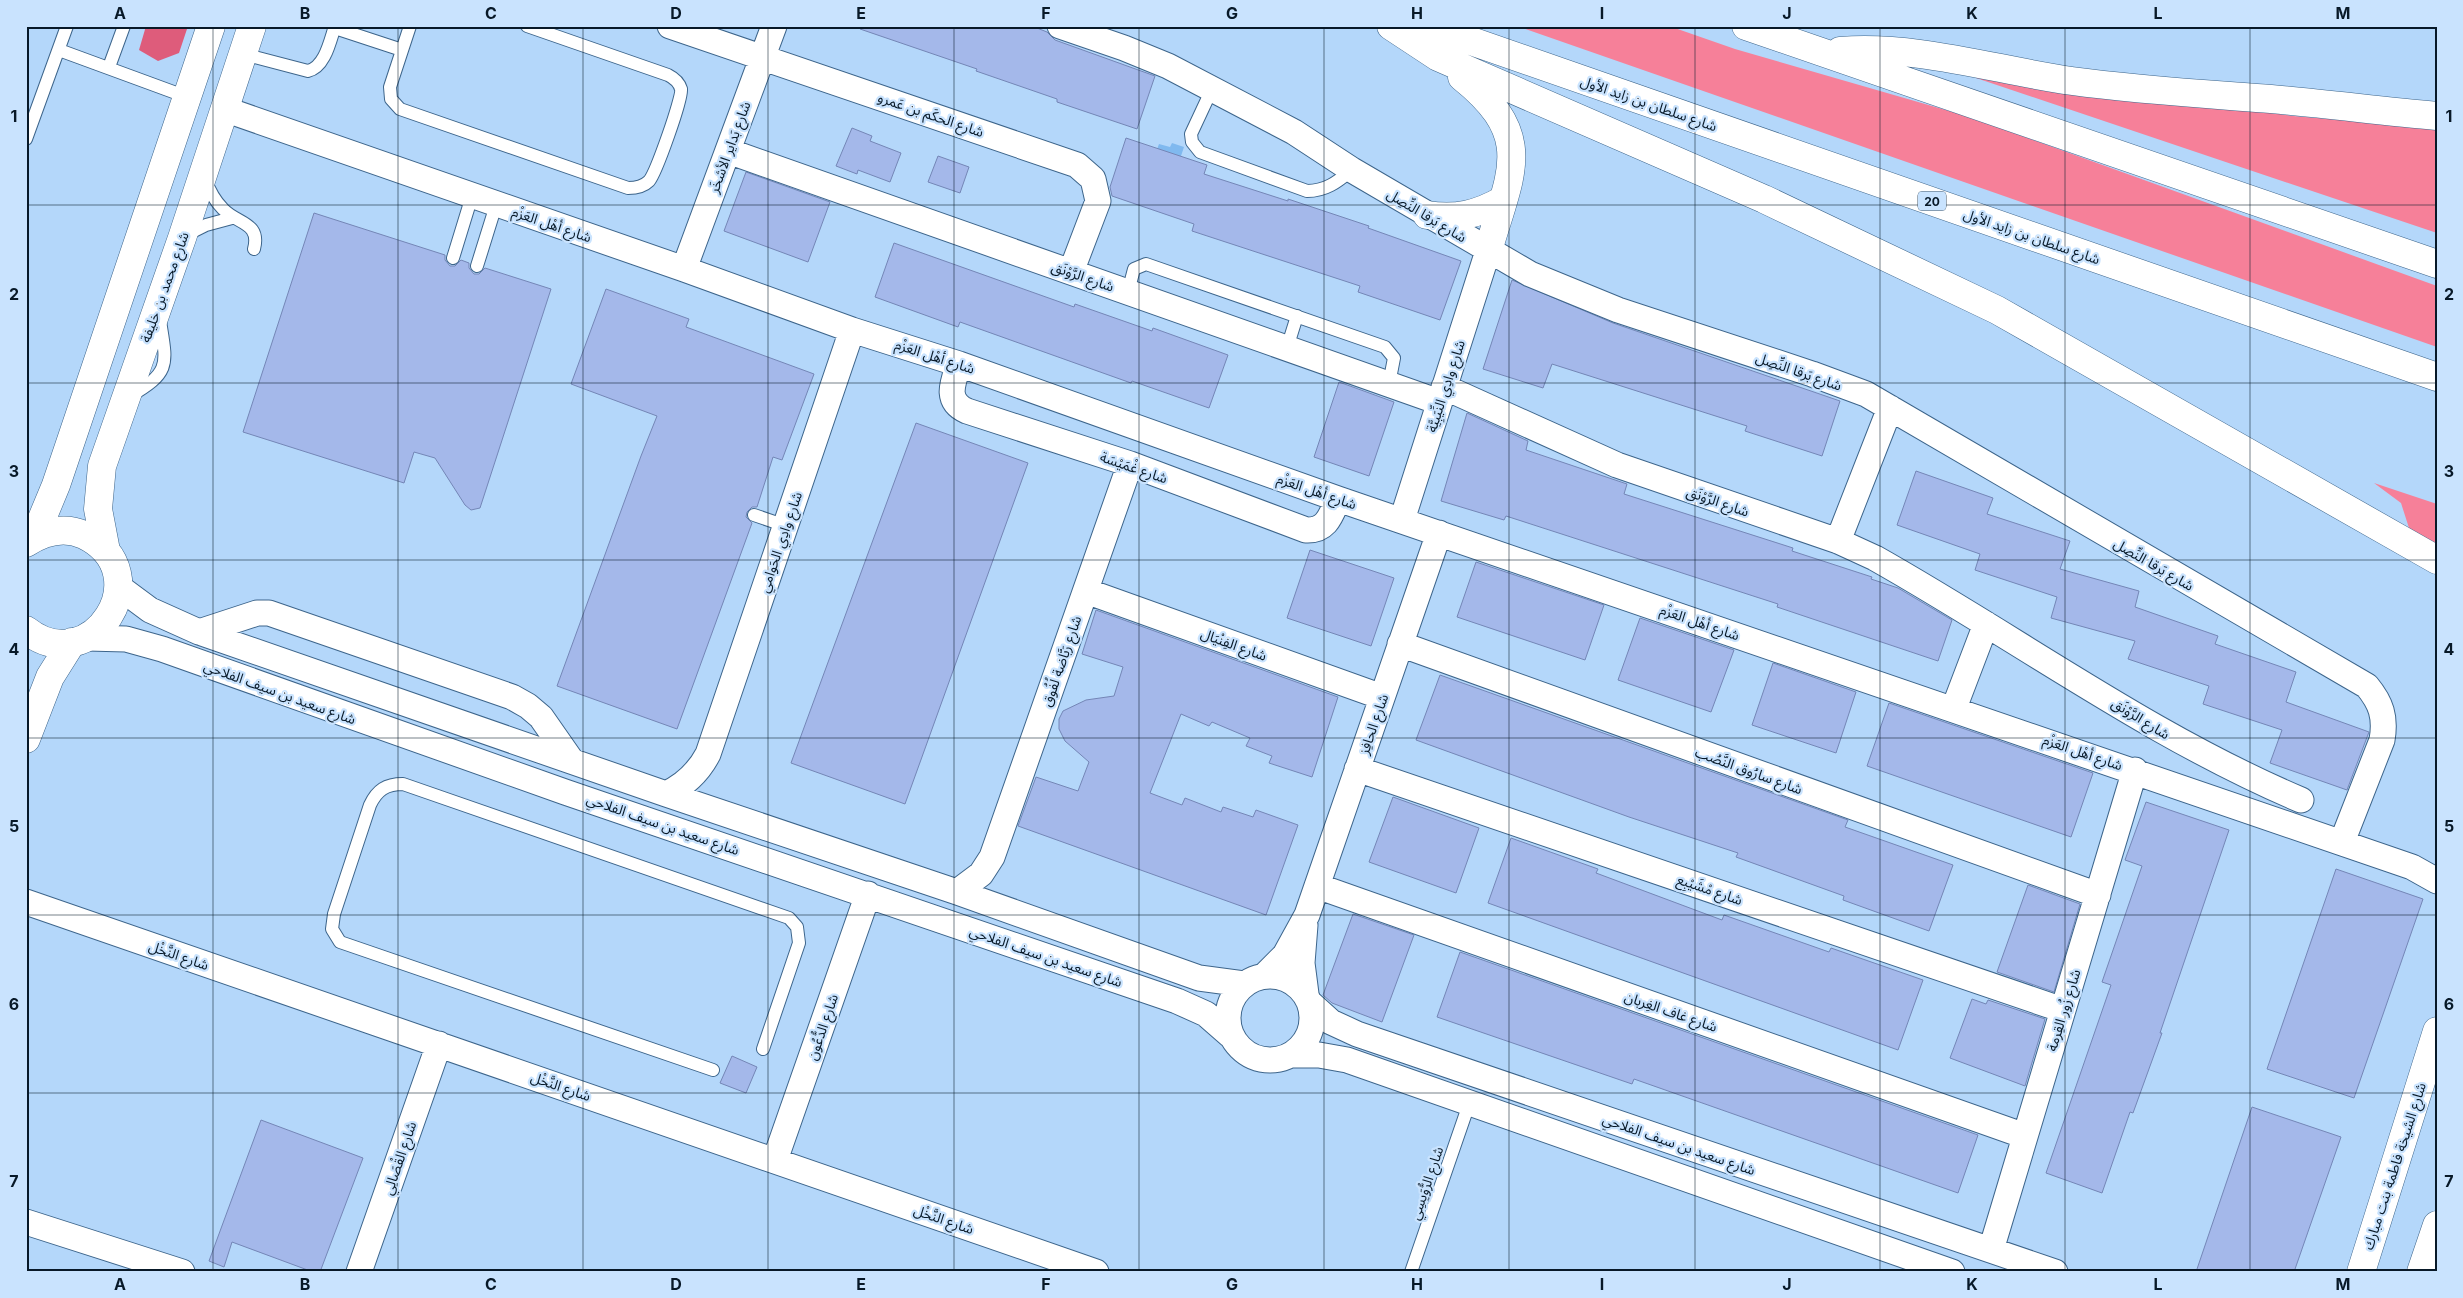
<svg xmlns="http://www.w3.org/2000/svg" width="2463" height="1298" font-family="Inter,'Noto Sans Arabic',sans-serif">
  <rect width="100%" height="100%" fill="#b4d7fa"/>
  <path fill="#f68099" d="M1517,26H1669L1735,49L1970,117L2437,286V347Z
    M1989,73L2293,116L2437,128V233L1976,78Z
    M2374,483L2437,504V546L2409,528L2401,503Z"/>
  <path fill="#de5c7b" d="M146,26H188L179,53L158,61L139,50Z"/>
  <path fill="#80b9ef" d="M1172,143L1184,147L1177,168L1153,160L1159,144L1170,147Z"/>
  <path fill="#a4b8ea" stroke="#7486b6" d="M861,26H1032L1047,32L1055,40L1155,76L1137,129L1057,102V99L976,71L977,69L860,29Z
    M852,128L872,136L870,141L901,153L890,182L858,170L857,174L836,166Z
    M1126,138L1207,165L1204,174L1288,201V199L1369,226L1368,228L1461,261L1440,320L1358,292L1360,286L1192,231L1194,224L1112,196L1110,187Z
    M938,156L969,167L960,193L928,182Z
    M746,172L830,202L808,262L724,231Z
    M314,213L445,255V260L450,266H455L461,260L469,263V268L474,274H479L485,268L551,289L480,508L471,510L465,505L435,458L414,452L404,483L243,432Z
    M894,243L1074,307L1075,304L1152,331L1153,328L1228,355L1209,408L1132,381L1131,383L960,322L958,327L875,297Z
    M1512,280L1613,323L1840,401L1822,456L1745,431L1747,426L1552,364L1543,388L1483,369Z
    M606,289L689,319L686,327L814,374L782,460L773,457L757,507H752L747,512L746,517L752,523L677,729L557,686L641,456L657,416L571,384Z
    M1339,382L1394,402L1369,476L1314,457Z
    M1467,413L1528,441L1526,450L1627,484L1624,494L1793,548L1792,551L1872,577L1871,579L1898,588L1952,620L1938,661L1777,607L1778,604L1506,516L1504,520L1441,501Z
    M916,423L1028,463L905,804L791,763Z
    M1916,471L1993,498L1987,514L2070,541L2060,569L2139,591L2135,607L2218,636L2215,644L2296,672L2286,702L2369,732L2347,790L2270,763L2282,730L2203,704L2209,686L2128,659L2135,641L2051,618L2057,597L1975,570L1980,554L1897,525Z
    M1310,550L1394,578L1371,646L1287,618Z
    M1476,562L1604,605L1585,660L1457,617Z
    M1096,610L1338,697L1312,777L1269,763L1272,756L1246,746L1250,738L1212,722L1209,726L1181,714L1150,793L1182,805L1185,798L1221,812L1223,807L1253,817L1256,810L1298,825L1266,915L1018,826L1036,777L1078,791L1089,762L1065,741L1059,729V719L1063,711L1086,700L1114,696L1123,667L1082,654Z
    M1640,618L1734,650L1711,712L1618,680Z
    M1773,663L1856,692L1836,753L1752,725Z
    M1440,675L1848,820L1845,827L1953,865L1929,931L1843,900L1844,896L1736,857L1738,853L1629,817L1416,740Z
    M1889,703L2093,773L2071,837L1867,766Z
    M1393,797L1479,828L1456,893L1369,862Z
    M2146,802L2229,830L2160,1033H2162L2133,1113L2130,1112L2102,1193L2046,1173L2111,985L2102,982L2142,866L2125,860Z
    M1511,838L1598,869L1596,873L1722,920L1724,915L1829,952L1831,948L1923,980L1898,1050L1488,903Z
    M2336,869L2423,899L2354,1098L2267,1069Z
    M2028,885L2080,904L2054,992L1997,972Z
    M1353,914L1414,935L1382,1022L1332,1003L1323,995Z
    M1460,952L1978,1135L1958,1193L1634,1079L1632,1084L1437,1017Z
    M1972,999L1986,1004L1988,1000L2045,1019L2025,1086L1950,1058Z
    M732,1056L757,1067L746,1093L720,1083Z
    M2252,1107L2341,1137L2294,1272H2196Z
    M261,1120L363,1158L320,1272H313L232,1242L224,1267L209,1261Z"/>
  <g fill="none" stroke-linecap="round" stroke-linejoin="round">
    <g stroke="#3d658b" stroke-width="14">
      <path id="lane" d="M410,26L390,87L391,99L400,109L628,188C636,188 643,187 649,181C656,173 683,97 681,89C679,82 674,78 668,75L527,26
        M335,28L402,50
        M59,50L187,97
        M243,54L308,71C325,67 330,41 335,26
        M109,67L124,26
        M1212,89L1191,134L1192,142L1200,152L1307,191C1326,191 1337,182 1352,170
        M26,139L67,26
        M205,179C209,190 215,201 223,209C237,224 261,222 254,249
        M186,235L206,225L232,218
        M453,258L472,196
        M477,266L496,205
        M1128,292L1134,269L1146,264L1385,347L1394,358L1389,384
        M1287,348L1297,316
        M130,396C171,372 167,365 160,321
        M754,515L786,526
        M713,1070L340,942L332,929L334,914L370,805C377,790 386,784 403,784L789,918L797,927L799,943L763,1049
        M1411,1272L1469,1104"/>
    </g>
    <g stroke="#3d658b" stroke-width="27">
      <path id="street" d="M670,26L1077,165L1093,179L1098,201L1071,272
        M1060,26L1124,48L1168,66L1294,132L1352,170L1530,274L1618,310L1812,374L1866,394L2367,686C2381,703 2386,717 2382,740L2342,842
        M224,109L684,269L852,330L959,364L1338,499L2412,867L2437,881
        M728,151L1439,402
        M684,269L774,26
        M959,364C953,382 944,401 967,411L1130,464L1306,530C1327,531 1331,515 1338,499
        M1444,387L1617,465L1838,541L1875,558C2017,638 2150,736 2301,800
        M1402,520L1488,251
        M1838,541L1890,408
        M119,587L150,610L199,632L666,794L957,892L1199,978L1244,984
        M1086,591L1382,697
        M199,632L257,613H269L512,697L528,706L541,717L571,760
        M87,638L126,639L162,649L565,792L1177,1001L1206,1014L1230,1035
        M1400,644L2098,895
        M1954,708L1986,624
        M1357,769L2063,1010
        M666,794C685,785 698,773 708,754L852,330
        M1317,886L2025,1136
        M957,892L981,874L992,857L1130,464
        M26,902L1096,1272
        M1305,925L1302,963L1306,994
        M1228 1018a42 42 0 1 1 84 0a42 42 0 1 1-84 0Z
        M1264,976L1285,955L1307,915L1439,533
        M1310,1003L1331,1022L1357,1034L2055,1272
        M1292,1055H1319L1347,1060L1952,1272
        M775,1160L868,894
        M26,1222L182,1272
        M1991,1250L2135,770
        M359,1272L439,1044"/>
    </g>
    <g stroke="#3d658b" stroke-width="29">
      <path id="secondary" d="M34,538L56,485L211,26
        M26,543C43,532 64,526 84,535C162,573 91,682 26,630
        M106,551L98,509L102,466L182,238L252,26
        M26,739L50,677L72,642
        M2361,1272L2437,1031
        M2421,1272L2437,1225"/>
    </g>
    <g stroke="#3d658b" stroke-width="29">
      <path id="primary" d="M1391,26L1438,57L1764,199L1997,310L2437,560
        M1428,26L2437,377
        M1746,26L2437,264
        M1840,51C1919,45 1995,70 2072,81C2138,90 2205,94 2271,99C2327,104 2382,111 2437,116
        M1462,77C1537,137 1510,173 1488,251
        M1427,215C1456,219 1477,215 1503,200"/>
    </g>
    <use href="#lane" stroke="#fff" stroke-width="12"/>
    <use href="#street" stroke="#fff" stroke-width="25"/>
    <use href="#secondary" stroke="#fff" stroke-width="28"/>
    <use href="#primary" stroke="#fff" stroke-width="28"/>
  </g>
  <path fill="none" stroke="#081928" stroke-width="1" stroke-opacity="0.55" d="M213,26V1272M398,26V1272M583,26V1272M768,26V1272M954,26V1272M1139,26V1272M1324,26V1272M1509,26V1272M1695,26V1272M1880,26V1272M2065,26V1272M2250,26V1272M26,205H2437M26,383H2437M26,560H2437M26,738H2437M26,915H2437M26,1093H2437"/>
  <g text-anchor="middle" dominant-baseline="central" stroke-width="4.5" stroke-linejoin="round" paint-order="stroke">
    <rect fill="#c9e3fe" stroke="#425668" stroke-width="1" x="1918" y="191.5" width="28" height="19" rx="4"/>
    <g font-size="12" font-weight="bold" fill="#081928">
      <text x="1932" y="201">20</text>
    </g>
    <g font-size="14" fill="#081928" stroke="#c9e3fe">
      <text transform="translate(1649 103) rotate(19)">شارع سلطان بن زايد الأول</text>
      <text transform="translate(931 114) rotate(19)">شارع الحكَم بن عَمرو</text>
      <text transform="translate(729 147) rotate(-70)">شارع بَداير الأشخَر</text>
      <text transform="translate(1427 215) rotate(31)">شارع بَرقا النِّصِل</text>
      <text transform="translate(552 224) rotate(19)">شارع أهْل العَزْم</text>
      <text transform="translate(2032 236) rotate(19)">شارع سلطان بن زايد الأول</text>
      <text transform="translate(1083 276) rotate(19)">شارع الرَّوْنَق</text>
      <text transform="translate(164 287) rotate(-70)">شارع محمد بن خليفة</text>
      <text transform="translate(935 356) rotate(18)">شارع أهْل العَزْم</text>
      <text transform="translate(1799 371) rotate(19)">شارع بَرقا النِّصِل</text>
      <text transform="translate(1445 386) rotate(-72)">شارع وادِي النِّيَبِيَّة</text>
      <text transform="translate(1134 467) rotate(19)">شارع غْمَيْسَة</text>
      <text transform="translate(1317 491) rotate(19)">شارع أهْل العَزْم</text>
      <text transform="translate(1718 501) rotate(19)">شارع الرَّوْنَق</text>
      <text transform="translate(780 542) rotate(-71)">شارع وادِي الحَوامي</text>
      <text transform="translate(2154 564) rotate(30)">شارع بَرقا النِّصِل</text>
      <text transform="translate(1700 622) rotate(19)">شارع أهْل العَزْم</text>
      <text transform="translate(1234 644) rotate(20)">شارع الفِنْيَال</text>
      <text transform="translate(1061 661) rotate(-71)">شارع رَبَّاضة لُفُوق</text>
      <text transform="translate(280 692) rotate(20)">شارع سعيد بن سيف الفلاحي</text>
      <text transform="translate(2141 718) rotate(32)">شارع الرَّوْنَق</text>
      <text transform="translate(1373 724) rotate(-71)">شارع الحافِز</text>
      <text transform="translate(2083 752) rotate(19)">شارع أهْل العَزْم</text>
      <text transform="translate(1749 770) rotate(20)">شارع سارُوق النَّصُب</text>
      <text transform="translate(663 824) rotate(19)">شارع سعيد بن سيف الفلاحي</text>
      <text transform="translate(1710 889) rotate(19)">شارع مْشَيْبِع</text>
      <text transform="translate(179 955) rotate(19)">شارع النَّخْل</text>
      <text transform="translate(1046 956) rotate(19)">شارع سعيد بن سيف الفلاحي</text>
      <text transform="translate(2063 1010) rotate(-73)">شارع زُور القِرمة</text>
      <text transform="translate(1671 1011) rotate(19)">شارع غاف الغِربان</text>
      <text transform="translate(822 1027) rotate(-71)">شارع الدُّعُون</text>
      <text transform="translate(561 1086) rotate(19)">شارع النَّخْل</text>
      <text transform="translate(1679 1144) rotate(19)">شارع سعيد بن سيف الفلاحي</text>
      <text transform="translate(399 1158) rotate(-71)">شارع القْصَالِي</text>
      <text transform="translate(2394 1166) rotate(-72)">شارع الشيخة فاطمة بنت مبارك</text>
      <text transform="translate(1426 1183) rotate(-71)">شارع الرُّوَيسِي</text>
      <text transform="translate(944 1219) rotate(19)">شارع النَّخْل</text>
    </g>
  </g>
  <rect width="2463" height="1298" fill="none" stroke="#c9e3fe" stroke-width="55"/>
  <rect x="28" y="28" width="2408" height="1242" fill="none" stroke="#081928" stroke-width="2"/>
  <g font-size="16" text-anchor="middle" font-weight="bold" fill="#081928">
    <text x="120" y="19">A</text>
    <text x="305" y="19">B</text>
    <text x="491" y="19">C</text>
    <text x="676" y="19">D</text>
    <text x="861" y="19">E</text>
    <text x="1046" y="19">F</text>
    <text x="1232" y="19">G</text>
    <text x="1417" y="19">H</text>
    <text x="1602" y="19">I</text>
    <text x="1787" y="19">J</text>
    <text x="1972" y="19">K</text>
    <text x="2158" y="19">L</text>
    <text x="2343" y="19">M</text>
    <text x="14" y="122">1</text>
    <text x="2449" y="122">1</text>
    <text x="14" y="300">2</text>
    <text x="2449" y="300">2</text>
    <text x="14" y="477">3</text>
    <text x="2449" y="477">3</text>
    <text x="14" y="655">4</text>
    <text x="2449" y="655">4</text>
    <text x="14" y="832">5</text>
    <text x="2449" y="832">5</text>
    <text x="14" y="1010">6</text>
    <text x="2449" y="1010">6</text>
    <text x="14" y="1187">7</text>
    <text x="2449" y="1187">7</text>
    <text x="120" y="1290">A</text>
    <text x="305" y="1290">B</text>
    <text x="491" y="1290">C</text>
    <text x="676" y="1290">D</text>
    <text x="861" y="1290">E</text>
    <text x="1046" y="1290">F</text>
    <text x="1232" y="1290">G</text>
    <text x="1417" y="1290">H</text>
    <text x="1602" y="1290">I</text>
    <text x="1787" y="1290">J</text>
    <text x="1972" y="1290">K</text>
    <text x="2158" y="1290">L</text>
    <text x="2343" y="1290">M</text>
  </g>
</svg>
